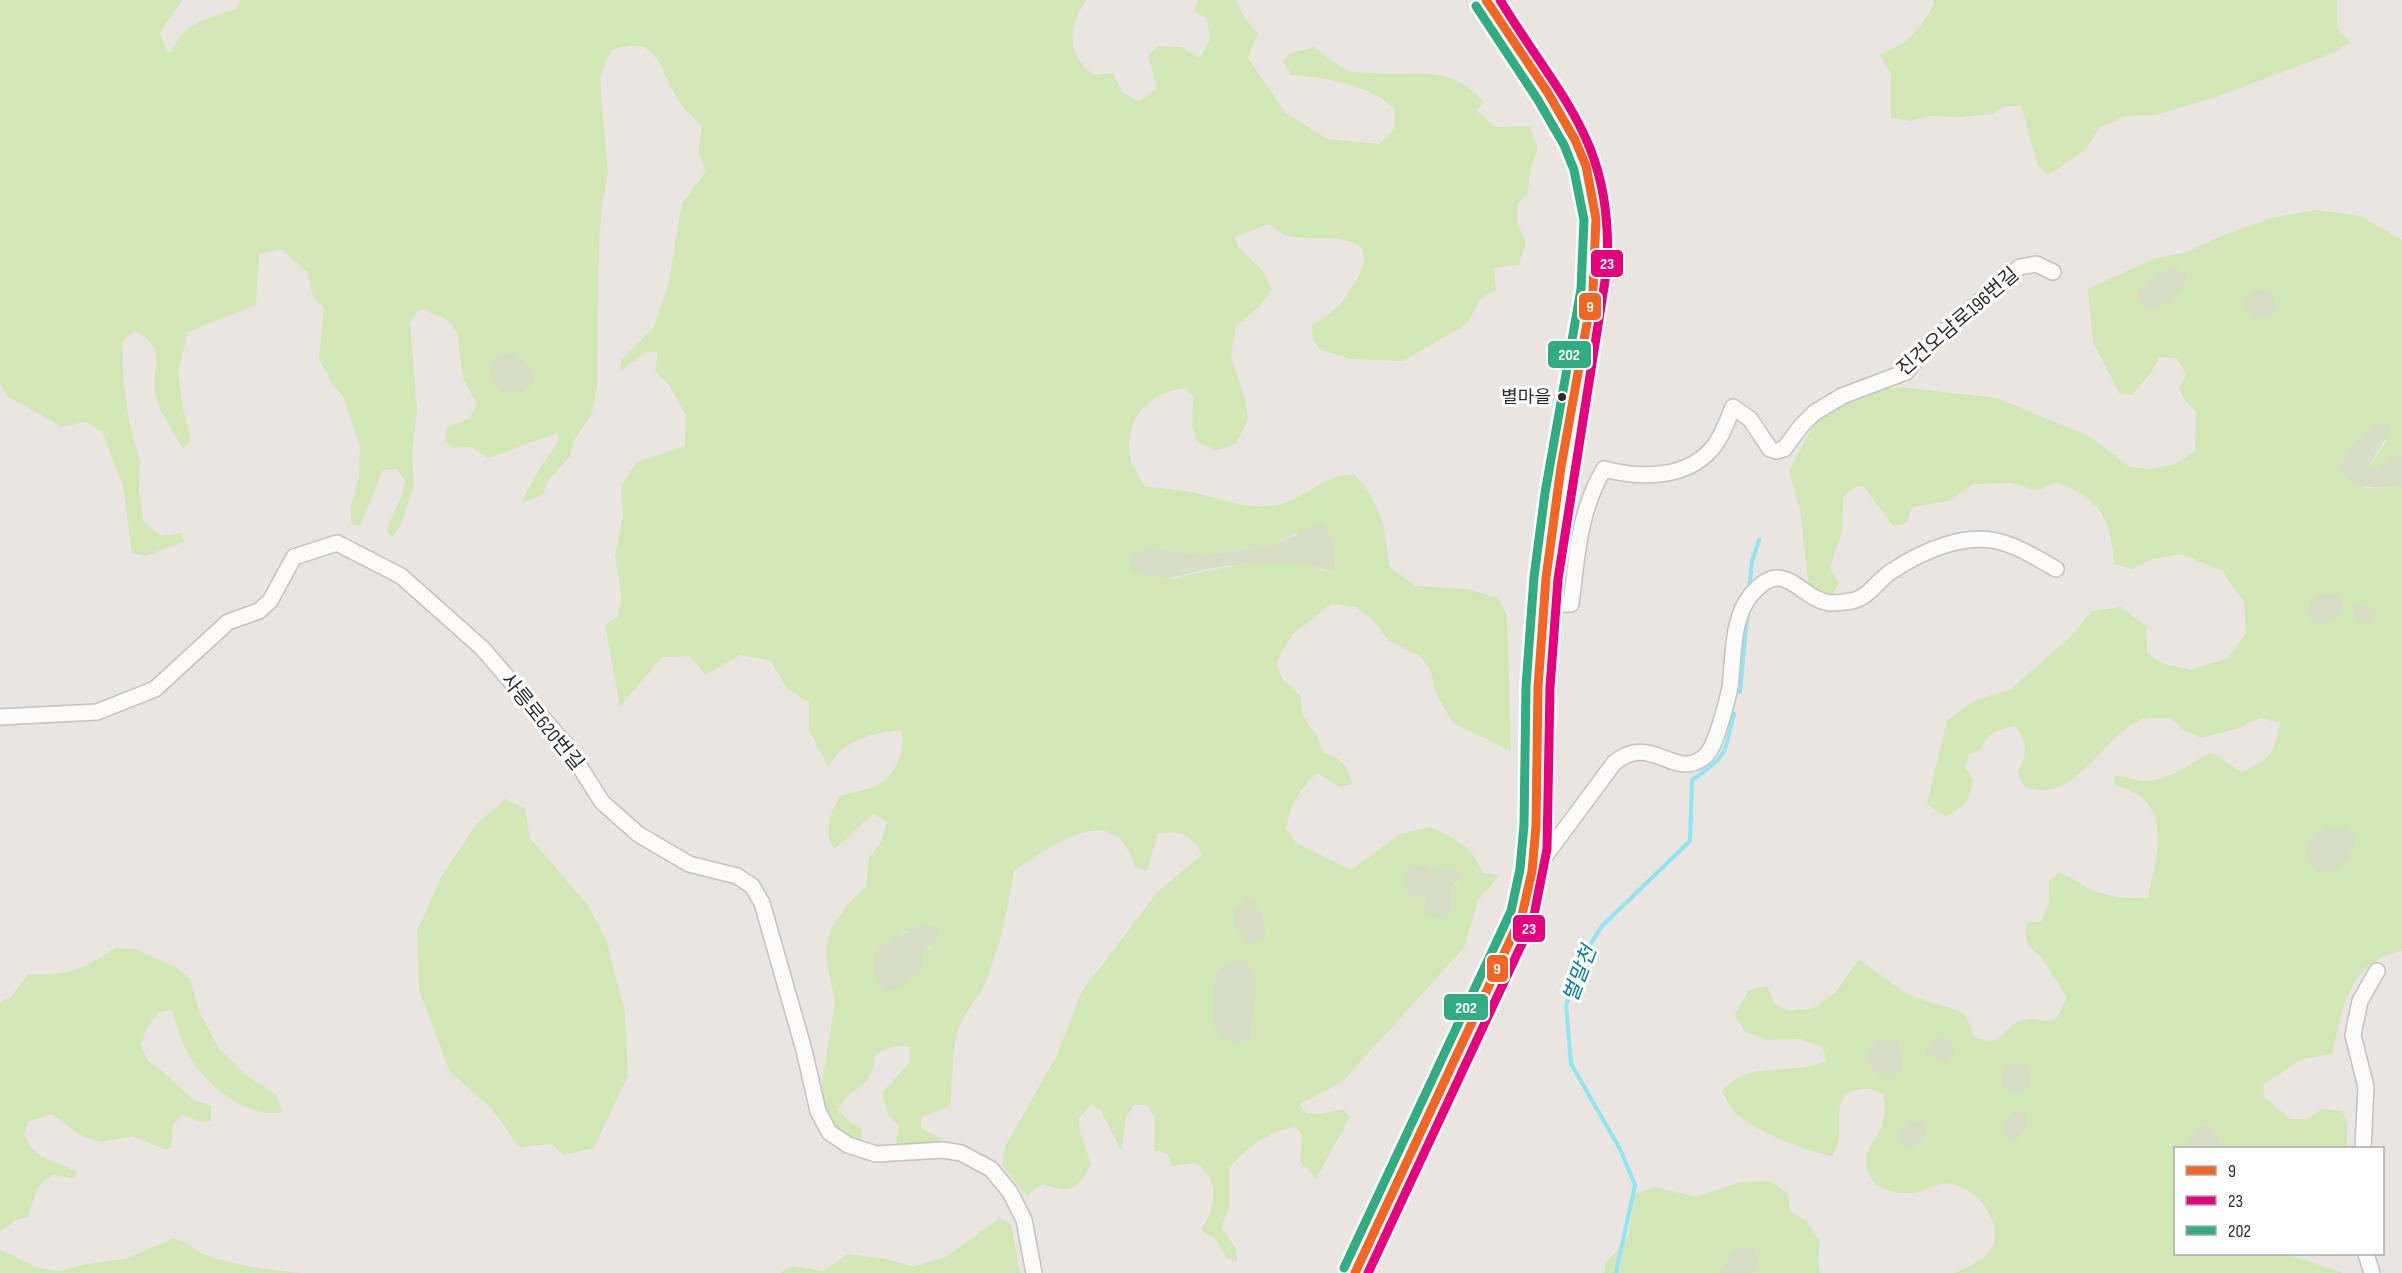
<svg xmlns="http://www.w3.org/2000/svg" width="2402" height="1273" font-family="'Sofia Sans Condensed','Noto Sans KR',sans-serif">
  <rect width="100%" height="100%" fill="#eae5e0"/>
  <path fill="#d1e7b6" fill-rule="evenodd" d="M0,0H182L160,32L167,52L171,53C185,21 206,19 237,8L240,0H1086C1068,26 1066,56 1094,75L1113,73L1123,93L1139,101L1157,88L1148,55L1159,46L1182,47L1200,58L1210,39L1207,19L1194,11L1198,0H1236L1245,19L1258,33L1248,58L1286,113L1327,139L1379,144L1394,129L1395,109C1369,85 1326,77 1291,75L1283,61L1291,53L1314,47C1324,54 1337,66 1349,71C1355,73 1365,72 1372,73C1417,77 1449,62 1484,102L1476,110L1495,127L1529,126L1538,148L1531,168L1527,195L1517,204V223L1526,242L1519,265L1494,268L1496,290L1480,299L1467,324L1403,361L1352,359L1320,350L1313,340L1312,325C1335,312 1347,299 1359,275C1386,224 1303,244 1284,235C1279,232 1273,227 1269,224L1235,237L1238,247L1264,272L1272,289L1259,307L1236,326L1231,356L1245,398L1248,419L1236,444L1217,450L1197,443L1192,425L1193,396L1186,388C1146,393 1123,420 1131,461C1133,469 1141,479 1145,487C1160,488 1176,489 1191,492C1222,499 1256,514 1287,502C1311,493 1328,473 1355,475C1382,505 1385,527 1389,566L1415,586L1466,589L1498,598L1507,615L1511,751L1453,723L1436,693L1430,669L1421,657L1388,640L1374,621L1356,607L1331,604L1292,635L1276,663L1282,678L1300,695L1303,716L1316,734L1323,752C1342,759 1347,765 1352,784L1340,787L1317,773C1300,788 1289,807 1286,829L1296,843L1351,870L1400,834L1431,827C1457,841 1471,844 1483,873L1500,875L1478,900L1464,948L1342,1082L1300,1104L1306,1113L1321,1114L1343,1109L1350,1117L1316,1179L1300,1161L1302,1135L1295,1127C1266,1132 1248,1147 1229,1168V1208L1221,1228L1236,1248L1237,1261L1227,1259L1216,1240L1201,1230C1216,1207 1221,1181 1196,1163L1172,1166L1167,1153L1154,1150L1155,1117L1147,1105H1134L1126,1117L1121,1151L1101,1110L1091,1105L1079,1119L1080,1133L1091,1163C1080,1191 1069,1193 1042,1184L1027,1196L1002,1165L1005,1147L1058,1053L1081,993L1158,891L1202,855C1193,835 1179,830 1158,833L1147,871L1135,867C1115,796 1052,846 1014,871C1007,911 1000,949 984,986C978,1000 965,1011 960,1025C950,1050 954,1080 950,1106L922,1117L921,1128L943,1139L931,1149L907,1151L896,1143L899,1126L888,1114L882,1093L910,1062V1047C896,1044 887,1048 875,1055C872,1092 853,1082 838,1110L848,1120L862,1129L861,1141L840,1135L823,1115L822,1083L835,1003L825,951L831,929L848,904L866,887L869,858L881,842L887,822L874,814C859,825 849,839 834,849C823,831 830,813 840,796C851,792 865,791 876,786C896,777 906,749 901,730C869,733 846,739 828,767L809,730V703L786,687L770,660L740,655L706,675L690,656L662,657L620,707L605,625L617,617L622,599L615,556L623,516L621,485L637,462L685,446L686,415L669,385L655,371L658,352H646L620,372L621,361L653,328L668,286L682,204L706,171L698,152L702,127C693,117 681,107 675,95C657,62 656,33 610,51L600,78L608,175L602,205L599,248L597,386L592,413L574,441L570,456L547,482L543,495L521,503L539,469L559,441L558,433L488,458L471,447L453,448L445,440L447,427L469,419L477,405L463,378L457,332L447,320L423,309L416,312L410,323L417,410L412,453L414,485L401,525L392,537L387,531C392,513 403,499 405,481L397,469L383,470L360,526L352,525L350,510L359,477L360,447L343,396L334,387L319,359L324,307L314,299L307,272L281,249L259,254L256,305L188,332L178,370L183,408L191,440L183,448C174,433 160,414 156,397C150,367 170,349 135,331L122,341L124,385L129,422L140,461L139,491L144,522L161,536L182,533L184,542L146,556L132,553L123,486L102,432L85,422L62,427L7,396L0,384ZM1296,533L1335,559L1336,570L1323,571C1318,568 1313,563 1307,563C1266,558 1212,568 1173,579L1149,548L1203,555L1271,546ZM1433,876L1458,882L1451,888V907L1426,901V893L1412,900L1402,883ZM905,931L931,947L922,954L923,964L883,945L896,940ZM1215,975L1250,1020V1038L1212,1025Z
    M1933,0H2337V28L2351,42L2333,53L2216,97L2155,115L2126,116L2099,128L2086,149L2049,175L2038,166L2021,106H2006L1992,114L1962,117L1930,116L1911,121L1891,118V75L1880,55C1908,43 1919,31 1934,4Z
    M2317,210L2360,216L2402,240V454L2377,469L2369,466L2387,440H2360L2349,449L2364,488L2402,487V951C2348,961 2343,1009 2332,1054L2302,1059L2263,1085L2264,1097L2290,1119H2307L2322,1109L2342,1111L2348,1125L2346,1148H2221L2218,1136L2187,1138L2189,1148H2176V1254H2287L2343,1273H1955C1968,1267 1990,1258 1994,1243C2001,1216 1969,1179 1940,1184C1933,1185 1926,1190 1919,1192C1904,1195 1881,1193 1872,1179C1856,1154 1875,1146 1882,1125C1885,1114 1885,1105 1883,1094C1874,1089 1870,1088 1861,1089C1830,1092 1842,1124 1838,1143C1837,1148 1834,1152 1832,1156C1809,1153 1750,1129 1734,1112C1729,1106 1726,1098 1722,1092C1748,1058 1792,1077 1826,1061L1823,1047L1800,1039L1767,1040L1744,1031L1735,1014L1749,990L1767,986L1774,1003L1789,1011L1814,1008L1835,993L1859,959L1908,995L1965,1013L1974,1037C2006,1050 2001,1025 2024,1020C2037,1017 2043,1024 2057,1018L2067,997L2041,957L2028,946L2025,933L2027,922H2041L2049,902V881L2058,873C2070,876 2077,882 2088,888C2106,897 2128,899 2148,898C2153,867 2170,824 2143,799C2136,792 2123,788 2114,784V776C2124,775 2131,780 2141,781C2166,782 2190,764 2210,753C2223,756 2230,767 2242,772C2272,758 2273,754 2280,723L2261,718L2238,728L2202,738L2185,731L2171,718C2163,719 2150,716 2143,719C2101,736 2076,806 2025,787L2017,773C2028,754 2028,744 2015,726C1998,730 1987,732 1982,749L1969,755L1965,767L1973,780L1967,802L1947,817L1927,804L1947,721L1973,701L2011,689L2070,637L2092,611L2121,607L2146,626L2147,652L2161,663L2191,670L2228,658L2246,633L2244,602L2222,571L2181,554L2153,559L2132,569L2114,564C2112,519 2099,497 2055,482L2037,491L2012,483L1974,484L1949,501L1913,507L1906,523L1893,526L1863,486L1853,488L1843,498L1842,532L1830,568L1839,583L1833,595L1809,587L1800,510L1789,471L1815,422L1870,390L1898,387L1997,398L2089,436L2130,467L2152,469L2175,464L2195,451L2196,411L2186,402L2179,389L2186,374L2177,358L2159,357L2151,373L2132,395L2120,394L2093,342L2088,289L2153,259L2187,252L2219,237L2270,218ZM1924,1122L1927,1135L1915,1148L1899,1133L1908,1123Z
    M505,799L525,809L530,838L587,904L606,939L625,1013L628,1076L594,1148L563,1155L552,1144L520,1147L490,1107L450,1072L419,990L417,931L441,877L476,825Z
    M115,948L135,949L176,967L190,979L200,1013L219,1049L246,1075L277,1095L282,1112C247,1120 204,1083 188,1054C180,1040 178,1024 171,1010L159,1012L146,1029L141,1045L147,1060L167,1075L194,1100L211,1106V1120L205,1123L182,1115L173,1125L171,1147L165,1150L133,1136L100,1142L92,1139L80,1135L52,1114L28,1122L24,1135C38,1163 54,1159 77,1172L73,1178L52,1175L38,1187L28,1217L16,1220L0,1232V1002L11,997L28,974C68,976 82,970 115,948Z
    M1770,1181L1788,1193L1790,1211L1805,1220L1820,1241L1818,1259L1820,1273H1751L1759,1263L1755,1250L1729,1256L1718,1273H1604L1606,1262L1628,1238L1634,1195L1655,1187L1696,1197L1740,1182Z
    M1000,1218L1011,1224L1020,1273H780L793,1266L823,1271L848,1254L886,1259L914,1267L947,1256Z
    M172,1239C193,1241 188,1248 204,1254C235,1266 267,1270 300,1273H0V1249L38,1268L62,1271L80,1265L125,1259Z"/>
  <path fill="#d8dec6" d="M2172,266L2188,275C2181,293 2171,302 2154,309L2141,304L2137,292L2149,279Z
    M2259,289L2271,294L2277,307L2269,315L2256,317L2245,310L2244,300Z
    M515,353L536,373L533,385L520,393L500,392L490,377L492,364L499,355Z
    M2384,422L2392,427L2369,466L2377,468L2402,454V487C2375,485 2360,494 2340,471C2343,449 2365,432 2384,422Z
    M1322,523L1333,539L1336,570C1319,572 1314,562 1297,563C1268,563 1237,563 1208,569C1172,576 1171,585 1131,570L1130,560L1137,552L1149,548L1203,555L1271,546Z
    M2324,593L2340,595L2344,607L2335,619L2321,625L2307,617C2308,605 2313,597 2324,593Z
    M2354,605L2369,606L2379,613L2372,620L2360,622L2353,618Z
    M2327,827H2347L2356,837C2349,861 2343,871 2317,872C2300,851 2304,840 2327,827Z
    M1414,865L1428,868L1433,875L1435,869L1459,870L1462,875L1451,888V907L1447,917L1435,918L1424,912L1426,894L1412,900L1402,883L1404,871Z
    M1244,900L1253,901C1260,910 1266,924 1265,936L1248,944L1234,925L1236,910Z
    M921,924L936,927L939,937L922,954L923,964L920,974L892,991L884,989C873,974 871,967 877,949Z
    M1244,960C1267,980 1250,1011 1250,1038L1237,1044L1224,1039L1212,1025L1215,975L1224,966Z
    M1890,1037L1897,1041L1903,1059L1901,1072L1892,1079C1877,1078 1872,1071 1866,1057C1871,1042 1875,1040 1890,1037Z
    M1943,1037L1951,1042L1954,1055L1943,1062L1925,1054L1931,1041Z
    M2001 1078a15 15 0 1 1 30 0a15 15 0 1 1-30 0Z
    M2016,1111L2024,1112L2028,1122L2018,1140L2009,1138L2003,1128L2005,1119Z
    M1924,1121L1927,1135L1915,1148L1902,1145L1899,1133L1908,1123Z
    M2202,1126H2211L2218,1136L2221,1148H2189L2187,1138Z
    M1742,1245L1755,1250L1759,1264L1751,1273H1718L1729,1256Z"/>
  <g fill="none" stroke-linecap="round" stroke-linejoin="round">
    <path stroke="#8ee6f2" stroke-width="4" d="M1749,589L1752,562L1759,540
      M1740,692L1747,618
      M1616,1273L1635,1185L1620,1149L1571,1064L1566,1005L1584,954L1602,926L1690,841L1692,780C1728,756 1724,754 1734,714"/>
    <g stroke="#c3c2c2" stroke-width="18">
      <path id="minor" d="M1543,604H1571C1577,556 1579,511 1604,469C1642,479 1689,479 1715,445C1723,434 1728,419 1733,407L1750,419L1770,449L1776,451L1784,449L1801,426L1814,413L1842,396L1906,372L1928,345L2020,267L2036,264L2053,272
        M0,717L97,712L155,689L228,622L259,611L270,601L294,557L337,543L401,576L482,648L566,745L602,802L638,834L689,864L737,876L752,886L762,903L804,1050L818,1111L829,1132L848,1145L876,1154L943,1150L961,1153L991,1169L1010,1192L1024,1220L1034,1273
        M1534,871L1614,763C1651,732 1673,780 1703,758C1711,752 1715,740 1718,731C1723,716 1727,702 1730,687C1734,658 1731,619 1751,595C1784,554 1799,599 1830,603C1836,603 1846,602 1852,601C1869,597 1878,580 1892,571C1924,550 1969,530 2007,544C2025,550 2040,560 2056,569
        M2363,1148L2366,1087L2353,1035L2360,1001L2377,971
        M2366,1254L2372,1273"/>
    </g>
    <g stroke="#c3c2c2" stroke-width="24">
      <path id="secondary" d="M1355,1273L1522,915C1540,856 1537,796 1537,735C1537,692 1539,649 1543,606C1549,532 1563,457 1576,384C1587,322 1604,259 1593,195C1578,115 1524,68 1486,0"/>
    </g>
    <use href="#minor" stroke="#fcfbfa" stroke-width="15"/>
    <use href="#secondary" stroke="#fcfbfa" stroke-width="21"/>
    <g stroke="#fff" stroke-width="14">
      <path id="bus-1" d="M1355,1273L1522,915L1532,871L1536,826L1538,687L1546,578L1561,467L1593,290L1596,219L1586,166L1575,140L1548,93L1486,0"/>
    </g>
    <g stroke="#fff" stroke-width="14">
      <path id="bus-2" d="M1368,1273L1533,920L1547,849L1550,687L1558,579L1607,268C1614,141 1560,99 1500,0"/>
    </g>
    <g stroke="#fff" stroke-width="14">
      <path id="bus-3" d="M1344,1268L1511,911L1520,869L1524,825L1526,686L1534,577L1545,493L1581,289L1584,220L1574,170L1564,145L1538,100L1476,6"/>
    </g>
    <use href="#bus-1" stroke="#f26522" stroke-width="9"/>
    <use href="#bus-2" stroke="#e5007d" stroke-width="9"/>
    <use href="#bus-3" stroke="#31ac83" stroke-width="9"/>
  </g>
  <circle fill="#2b2b2b" stroke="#fff" stroke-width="2" cx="1562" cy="397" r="5"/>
  <g text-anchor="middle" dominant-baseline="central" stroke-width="6" stroke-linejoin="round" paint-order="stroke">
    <g font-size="18" fill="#2b2b2b" stroke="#fff" text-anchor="end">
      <text x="1551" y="397">별마을</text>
    </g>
    <g font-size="20" fill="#2b2b2b" stroke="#fff">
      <text transform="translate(1958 322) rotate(-41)">진건오남로196번길</text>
      <text transform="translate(542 722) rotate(51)">사릉로620번길</text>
    </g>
    <g font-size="21" font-style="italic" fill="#037fa0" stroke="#fff">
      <text transform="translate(1580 974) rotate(-69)">벌말천</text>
    </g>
  </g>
  <g stroke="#fff" stroke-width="2">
    <rect x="1590" y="249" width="34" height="29" rx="6" fill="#e5007d"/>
    <rect x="1578" y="292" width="24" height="29" rx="6" fill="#f26522"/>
    <rect x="1547" y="340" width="45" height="29" rx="6" fill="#31ac83"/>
    <rect x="1512" y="914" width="34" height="29" rx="6" fill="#e5007d"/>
    <rect x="1486" y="954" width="23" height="29" rx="6" fill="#f26522"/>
    <rect x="1443" y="993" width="46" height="28" rx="6" fill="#31ac83"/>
  </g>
  <g font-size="16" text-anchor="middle" font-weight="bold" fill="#fff">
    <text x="1607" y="269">23</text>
    <text x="1590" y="312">9</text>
    <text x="1569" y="360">202</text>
    <text x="1529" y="934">23</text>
    <text x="1497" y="974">9</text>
    <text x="1466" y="1013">202</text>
  </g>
  <rect x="2174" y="1147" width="210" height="108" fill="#ffffff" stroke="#aaaaaa" stroke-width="1.5"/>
  <rect x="2186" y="1166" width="30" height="9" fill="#f26522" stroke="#aaaaaa" stroke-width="1.5"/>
  <text x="2228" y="1177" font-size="18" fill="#2b2b2b">9</text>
  <rect x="2186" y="1196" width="30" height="9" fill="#e5007d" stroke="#aaaaaa" stroke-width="1.5"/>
  <text x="2228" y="1207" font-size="18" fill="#2b2b2b">23</text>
  <rect x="2186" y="1226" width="30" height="9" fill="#31ac83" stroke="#aaaaaa" stroke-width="1.5"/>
  <text x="2228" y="1237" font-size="18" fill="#2b2b2b">202</text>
</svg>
